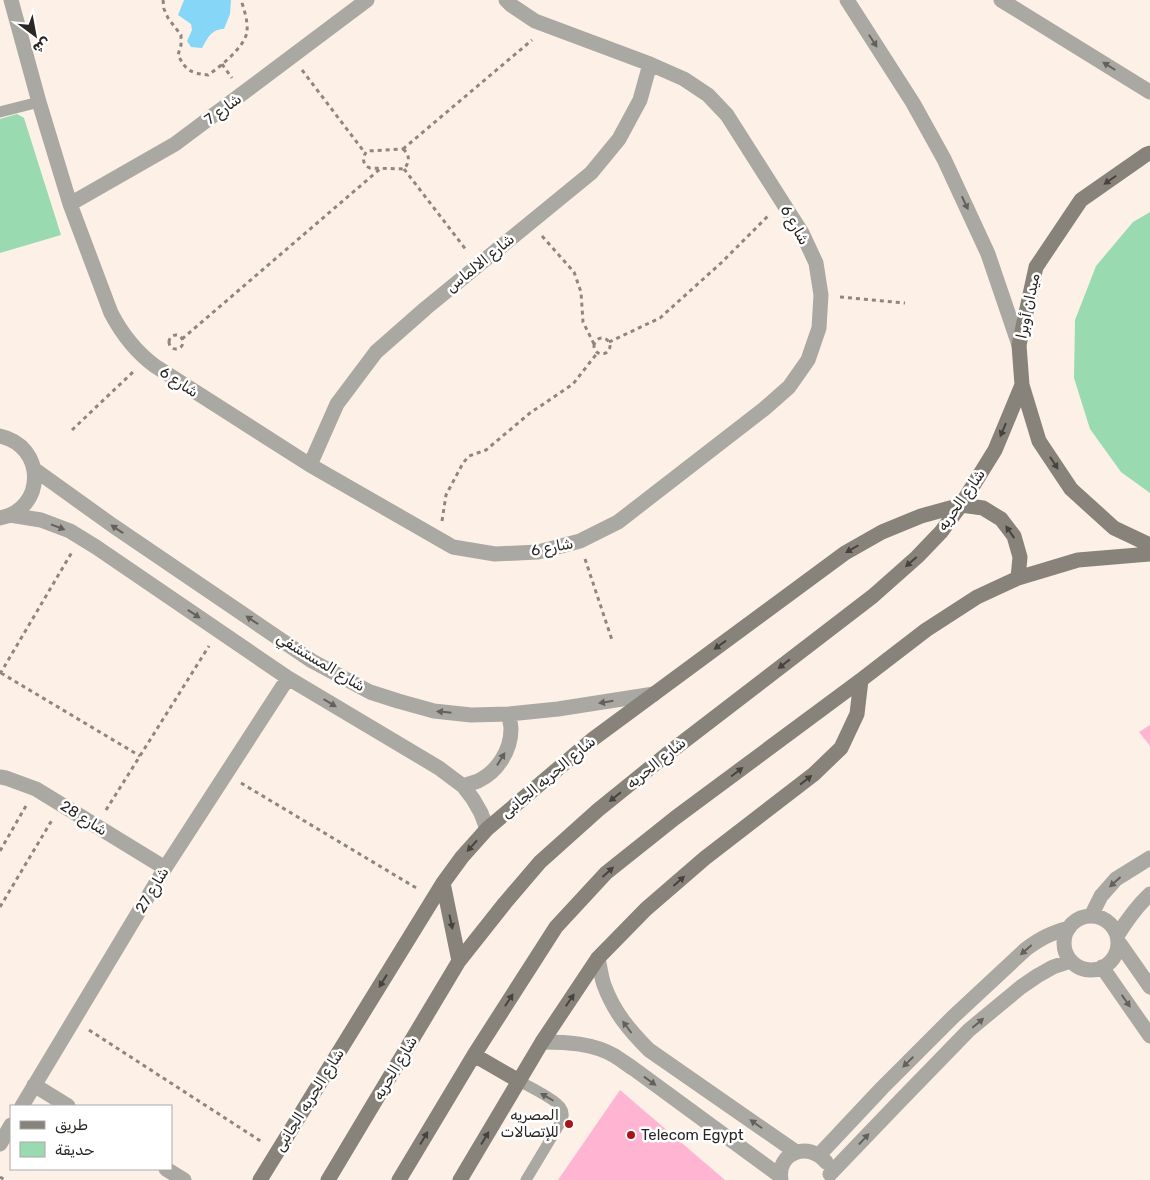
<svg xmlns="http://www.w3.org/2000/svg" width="1150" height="1180" font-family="Rubik,Cairo,sans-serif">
  <rect width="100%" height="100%" fill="#fdf1e7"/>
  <path fill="#99dab1" d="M17,114L24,118L61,235L0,253V119Z
    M1150,212V493L1121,472L1090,429L1074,378L1075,320L1096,266L1133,222Z"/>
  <path fill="#85d6f7" d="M184,0H231L230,14L224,29C211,29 208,38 202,48L191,47L187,41L192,30L191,24L178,15Z"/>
  <path fill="#ffb5d2" d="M1150,725V746L1139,732Z
    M620,1090L725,1180H558Z"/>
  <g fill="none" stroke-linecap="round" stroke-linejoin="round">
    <path stroke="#8f8680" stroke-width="3" stroke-dasharray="4 4" stroke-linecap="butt" d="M163,0L164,9L168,18L181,35V45L178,55C186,71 191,73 208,75C220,67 246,46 247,31C248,21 244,9 241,0
      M222,64L232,78
      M302,70L365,153
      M403,149L532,40
      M403,149C410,155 410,162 404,169L370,168C362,165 362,157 367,151Z
      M404,169L467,251
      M542,236L574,272L581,292L583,322L594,344
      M840,297L905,303
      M169 342a7 7 0 1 1 14 0a7 7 0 1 1-14 0Z
      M594 346a8 8 0 1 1 16 0a8 8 0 1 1-16 0Z
      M182,339L380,169
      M609,342L660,318L721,263L769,215
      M72,430L133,372
      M442,521L446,495L463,463L469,456L486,450L530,413L573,384L598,352
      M585,559L612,640
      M1,673L140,756
      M0,674L72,552
      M241,783L418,889
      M106,810L209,646
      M0,851L27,804
      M0,907L52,820
      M89,1030L262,1142
      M0,1177L5,1180"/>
    <path stroke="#aaa8a2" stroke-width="11" d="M0,112L39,102
      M519,1081C528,1086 557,1100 561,1108C564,1112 564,1115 562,1120L526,1180"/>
    <path stroke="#aaa8a2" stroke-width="15" d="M11,0L39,102L70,204L111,313C122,334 136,352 155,366L310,465L453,547L495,554L538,552L580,541L618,522L764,409L789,387L808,360L819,328L821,295L816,263L802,233L727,115L708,95L684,79L650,64L535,21L511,5L506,0
      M847,0L913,103L944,159L988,254L1019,345
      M1001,0L1150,92
      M70,204L175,144L367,0
      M0,436C46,446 46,509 0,518
      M310,465L337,404L376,352L426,308L591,173L619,139L640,100L650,64
      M34,469L112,525L312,661L370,692L398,701L434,711L471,715L509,714L558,709L654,694
      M10,515L41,520L70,531L96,547L288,678L439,768L463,786L473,799L481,813L487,829
      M0,777L6,778L36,789L165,868
      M463,786C468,784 473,783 478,781C497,772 511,751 511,729C511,724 509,719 509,714
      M1091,916L1101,896L1116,879L1150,858
      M1064 943a27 27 0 1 1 54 0a27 27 0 1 1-54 0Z
      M1117,936C1127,920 1137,906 1150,894
      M1118,941L1150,987
      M598,958C600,967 601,976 604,985C614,1012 629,1030 649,1050L796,1152
      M1102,967L1150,1036
      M542,1042C566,1042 593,1043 615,1056C621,1060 628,1065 634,1069L780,1176
      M34,1085L68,1106
      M22,1106L165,868L288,678
      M0,1144L11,1125
      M819,1155L882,1088L953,1017L1026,949C1041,938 1051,933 1069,928
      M166,1169L184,1180
      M830,1174L900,1101L969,1030L1021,987L1037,976L1053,967L1071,961
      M781,1180C776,1152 809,1141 826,1162"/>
    <path stroke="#87837b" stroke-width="15" d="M1150,153L1147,154L1081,200L1036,267L1019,345L1022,385L1039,441L1071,489L1114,528L1150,545
      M443,883L459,961
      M474,1055L519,1081
      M260,1180L443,883L462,857L487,829L593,739L845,553L882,532L921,516L961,505L983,508L1001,519L1014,536L1020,557L1018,578
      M328,1180L459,961L505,903L540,862L598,810L666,755L873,596L917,557L941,532L961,505L995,450L1022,385
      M399,1180L474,1055L556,927L606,873L675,818L861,680L926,630L977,597L1018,578L1078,560L1150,554
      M460,1180L542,1042L598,958L646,909L705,858L814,774L841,748L857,714L861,680"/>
  </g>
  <defs><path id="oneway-solid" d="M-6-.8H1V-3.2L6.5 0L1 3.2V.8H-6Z" transform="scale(1.25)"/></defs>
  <g fill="#64605c">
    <use href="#oneway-solid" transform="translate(873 41) rotate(57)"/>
    <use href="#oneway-solid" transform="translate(1109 66) rotate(-148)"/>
    <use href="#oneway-solid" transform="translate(965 203) rotate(65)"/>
    <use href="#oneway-solid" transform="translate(58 527) rotate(21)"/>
    <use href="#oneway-solid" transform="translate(117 529) rotate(-146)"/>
    <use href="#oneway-solid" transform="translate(194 614) rotate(34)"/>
    <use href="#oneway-solid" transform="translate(252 620) rotate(-146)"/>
    <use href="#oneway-solid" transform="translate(606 702) rotate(171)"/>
    <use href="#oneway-solid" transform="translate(330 703) rotate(31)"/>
    <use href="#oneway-solid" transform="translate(444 712) rotate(-174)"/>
    <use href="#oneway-solid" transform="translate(501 759) rotate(-58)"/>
    <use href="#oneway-solid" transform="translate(1115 882) rotate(138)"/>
    <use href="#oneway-solid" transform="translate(1026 950) rotate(139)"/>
    <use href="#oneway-solid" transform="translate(1126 1001) rotate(55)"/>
    <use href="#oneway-solid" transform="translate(978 1023) rotate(-40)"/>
    <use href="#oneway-solid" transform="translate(627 1027) rotate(-127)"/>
    <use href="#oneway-solid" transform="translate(908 1062) rotate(135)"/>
    <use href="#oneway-solid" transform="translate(650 1081) rotate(36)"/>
    <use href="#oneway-solid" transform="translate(547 1097) rotate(-150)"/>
    <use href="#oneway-solid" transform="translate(756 1124) rotate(-145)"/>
    <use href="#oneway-solid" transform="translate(864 1139) rotate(-47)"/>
  </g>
  <g fill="#47423d">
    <use href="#oneway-solid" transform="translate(1110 180) rotate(145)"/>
    <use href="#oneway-solid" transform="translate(1003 430) rotate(113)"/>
    <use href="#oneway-solid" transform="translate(1054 463) rotate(57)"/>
    <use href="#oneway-solid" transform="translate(1010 532) rotate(-125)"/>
    <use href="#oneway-solid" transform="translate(852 549) rotate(150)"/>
    <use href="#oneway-solid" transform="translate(911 562) rotate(139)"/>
    <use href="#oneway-solid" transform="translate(720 645) rotate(144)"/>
    <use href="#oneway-solid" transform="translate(784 664) rotate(142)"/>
    <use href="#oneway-solid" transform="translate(737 772) rotate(-37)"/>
    <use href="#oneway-solid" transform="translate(806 780) rotate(-38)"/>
    <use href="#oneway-solid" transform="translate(615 797) rotate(141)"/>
    <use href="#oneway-solid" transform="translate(472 846) rotate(132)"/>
    <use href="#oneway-solid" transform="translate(608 872) rotate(-42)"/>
    <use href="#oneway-solid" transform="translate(679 881) rotate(-41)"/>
    <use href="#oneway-solid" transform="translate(451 922) rotate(78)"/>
    <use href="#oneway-solid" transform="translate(383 981) rotate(122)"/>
    <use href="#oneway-solid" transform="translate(509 1000) rotate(-57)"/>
    <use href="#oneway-solid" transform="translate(570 1000) rotate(-56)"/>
    <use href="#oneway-solid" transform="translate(424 1138) rotate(-59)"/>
    <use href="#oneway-solid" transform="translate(485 1138) rotate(-59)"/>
  </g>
  <g fill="#a9141a" stroke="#fff" stroke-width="2">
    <circle cx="569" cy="1124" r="5"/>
    <circle cx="631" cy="1135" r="5"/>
  </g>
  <g text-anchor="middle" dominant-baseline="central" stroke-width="5" stroke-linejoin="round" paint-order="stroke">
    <g font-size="15" fill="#2b2623" stroke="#fff">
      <text transform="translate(223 109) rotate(-36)">شارع 7</text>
      <text transform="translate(795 225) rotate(60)">شارع 6</text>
      <text transform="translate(480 263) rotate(-39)">شارع الالماس</text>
      <text transform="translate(1028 306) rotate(-78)">ميدان أوبرا</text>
      <text transform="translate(179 382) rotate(33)">شارع 6</text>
      <text transform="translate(961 500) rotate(-55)">شارع الحريه</text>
      <text transform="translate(552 547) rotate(-11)">شارع 6</text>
      <text transform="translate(321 662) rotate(31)">شارع المستشفي</text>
      <text transform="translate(656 763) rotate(-39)">شارع الحريه</text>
      <text transform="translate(548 777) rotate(-40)">شارع الحريه الجانبى</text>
      <text transform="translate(84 818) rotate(32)">شارع 28</text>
      <text transform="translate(152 890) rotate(-59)">شارع 27</text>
      <text transform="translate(395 1068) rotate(-59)">شارع الحريه</text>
      <text transform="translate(309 1100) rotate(-58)">شارع الحريه الجانبى</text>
    </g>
    <g font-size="15" fill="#2b2623" stroke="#fff" text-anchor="end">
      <text x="559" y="1115">المصريه<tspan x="559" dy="17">للإتصالات</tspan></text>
      <text x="641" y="1135" text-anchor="start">Telecom Egypt</text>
    </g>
  </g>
  <rect x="10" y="1105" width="162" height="65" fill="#ffffff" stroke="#aaa8a7"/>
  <rect x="20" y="1121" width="25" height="8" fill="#87837b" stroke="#aaa8a7"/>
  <text x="55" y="1130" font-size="15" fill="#2b2623">طريق</text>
  <rect x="20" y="1142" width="25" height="15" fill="#99dab1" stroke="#aaa8a7"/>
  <text x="55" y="1155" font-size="15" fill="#2b2623">حديقة</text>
  <g transform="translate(35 35) rotate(148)" stroke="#ffffff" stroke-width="4" paint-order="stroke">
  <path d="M0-4L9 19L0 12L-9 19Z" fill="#2b2623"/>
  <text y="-8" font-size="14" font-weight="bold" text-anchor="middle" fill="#2b2623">ش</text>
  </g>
</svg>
